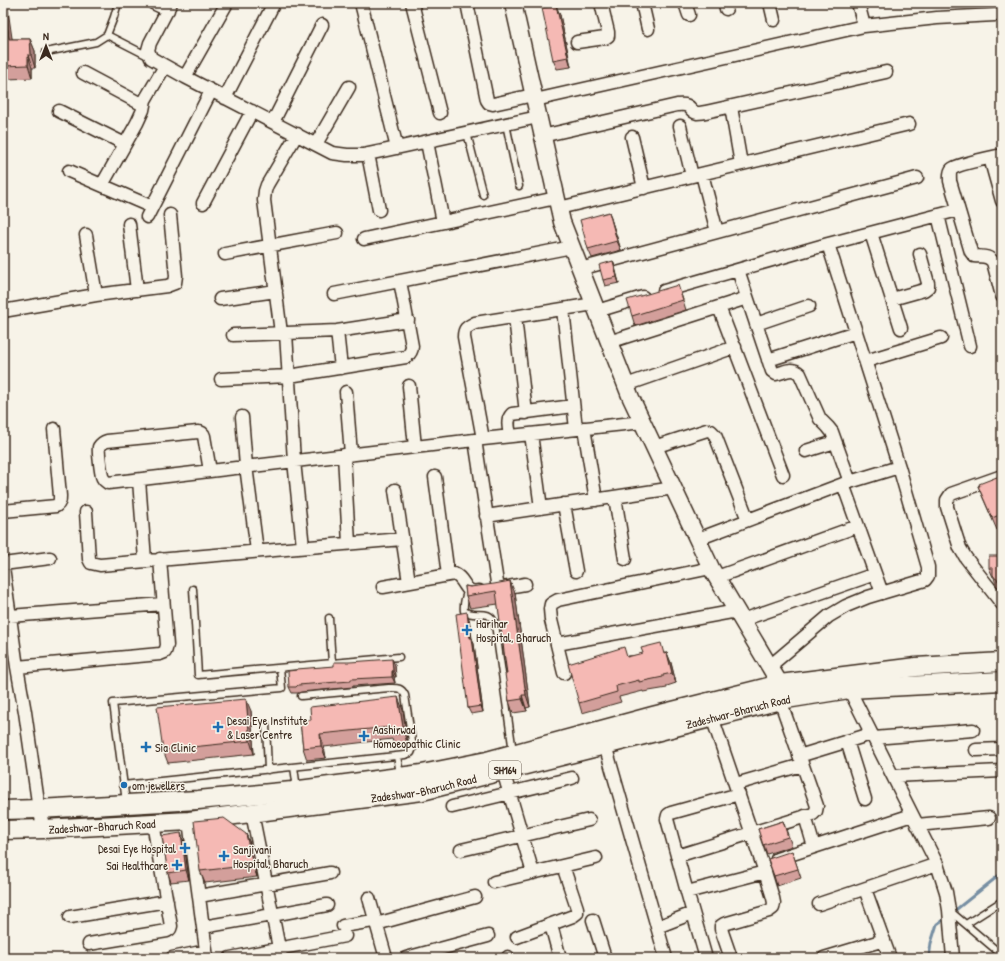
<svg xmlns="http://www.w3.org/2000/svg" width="1005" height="961" font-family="'Patrick Hand',sans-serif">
  <rect width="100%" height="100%" fill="#f7f3e8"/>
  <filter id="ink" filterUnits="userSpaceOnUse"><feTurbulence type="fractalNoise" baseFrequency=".025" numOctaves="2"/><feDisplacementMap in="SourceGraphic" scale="8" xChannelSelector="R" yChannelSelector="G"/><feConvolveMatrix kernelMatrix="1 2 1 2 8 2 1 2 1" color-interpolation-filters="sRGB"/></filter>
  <g filter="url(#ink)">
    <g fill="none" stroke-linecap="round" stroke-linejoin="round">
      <path stroke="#778fa3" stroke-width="3" d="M953,912L1002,873
        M929,958L931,943L937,924L946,918"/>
      <g stroke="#3b2a1e" stroke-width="9">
        <path id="lane" d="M107,35L150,57
          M46,52L96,42L107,35L114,17L118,3
          M506,124L519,186
          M467,133L483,195
          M193,589L198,675L399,657
          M468,590C465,597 463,603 464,611C475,619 489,607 495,624L513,752
          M329,618L332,663
          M266,724L268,770
          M397,756L400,774
          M294,767L297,789
          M123,785L405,755L411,753L413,748L405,695C401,687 397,688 389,688L301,696
          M126,802L113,703L282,688L280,668
          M950,911L1002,955
          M966,924L1002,901"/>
      </g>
      <g stroke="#3b2a1e" stroke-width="15">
        <path id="street" d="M153,3L168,10
          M171,3L150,43L148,50L151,58L185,77L332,153L347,155H363L387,150L538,117
          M361,3L397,148
          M412,3L440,113
          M467,3L487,100L489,103L493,104L533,95
          M642,3L648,29
          M685,3L689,15
          M725,3L726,9
          M770,3L774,20
          M858,3L864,26
          M577,42L605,38L608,36V32L601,3
          M83,73L143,105
          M185,77L227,3
          M225,98L274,3
          M535,100L864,26L937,18L995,15
          M731,107L741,164
          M59,111L125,144
          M273,122L322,25
          M680,126L692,176
          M542,136L677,105C693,103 688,111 697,113C701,113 706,112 710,111L886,72
          M632,137L644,188
          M427,142L443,222
          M316,144L349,87
          M368,154L379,210
          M1002,155C993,157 957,164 952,169C949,172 950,177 950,181L971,252L974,256C982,257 988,255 993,262L1002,296
          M990,158L1002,201
          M69,171L152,207
          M702,174L717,232
          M102,185L137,123L143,110L145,100L165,66
          M203,203L252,111
          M559,208L909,124
          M938,215L970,346
          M147,217L211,91
          M129,224L137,290
          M871,233L901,328
          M86,235L96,295
          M364,239L556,198
          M225,254L337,233
          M580,269L917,178
          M738,270L772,371L776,374C785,372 792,366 800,374L820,419L828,427L832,432L850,482
          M664,291L828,244L958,210
          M334,294L572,247
          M220,299L276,291
          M892,299L924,290L928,287V283L920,254
          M719,307L783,475
          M563,309L576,429
          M3,311L96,295L167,286L175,283L176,276L170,215
          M597,311L643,297
          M515,317L526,413
          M756,324L809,306
          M337,331L341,368
          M281,333L264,200L265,191L267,185L297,134
          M286,333L294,461L303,547
          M233,335L337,331L408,320
          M609,342L747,298
          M768,360L856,332
          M866,361L941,338
          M221,379L289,376L406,357C410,354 412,351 412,346L400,281
          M626,385L735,347
          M409,386L415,447
          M346,392L351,454
          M242,417L246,466L257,551
          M584,428L596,500
          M531,434L541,508
          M510,436C509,428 506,420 512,414L573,406
          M483,439L464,337C464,328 467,327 475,323L594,304
          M475,440L498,589
          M654,447L707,430L711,431L715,435L748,520
          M806,451L835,442
          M344,455L349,543
          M210,471L204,436C203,433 201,432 198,432L107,441C103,442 101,444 99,447C98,451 101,472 102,476C103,480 105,481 108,483L483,439L643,422
          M1002,476L951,494L947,500V507L960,548L966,558L1002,604
          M435,477L448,575
          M139,480L145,560
          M843,484L882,593
          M395,490L409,582
          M615,497L625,559
          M564,504L576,571
          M3,511L56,506C60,503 60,501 60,496L54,429
          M86,512L89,559L91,563L100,565L402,539
          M486,516L674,488
          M698,539L843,484L899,467
          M3,564L50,558
          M3,567L17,667L25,712L39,809L44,829
          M717,577L858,526
          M383,587L454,574C467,579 462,594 479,591
          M497,589L525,584
          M10,616L163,604
          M742,620L875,574
          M557,644L737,611
          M770,666L829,616L846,606L868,597L925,580L928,576V567L899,467L828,244
          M17,667L160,654L165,652L166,649L167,645L160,559
          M564,673L551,620L550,609L551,604L558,600L711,568
          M849,689L937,864L946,892L949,910L953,958
          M712,717L765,872L773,898L774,903L773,908L769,911L724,924L721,926V929L731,958
          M874,738L973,730
          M847,741L865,799
          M605,745L666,958
          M976,750L1002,749
          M799,756L871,734
          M503,771L533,873
          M893,776L1002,771
          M736,784L802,765
          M452,807L572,778
          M252,813L281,958
          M805,816L814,847
          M189,821L207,958
          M917,825L989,818
          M461,850L589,820
          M677,856L813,814L816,811L817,806L780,700
          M777,859L912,815
          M494,882L596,858
          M865,889L890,958
          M687,892L765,872
          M199,896L330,873
          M369,898L386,958
          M819,904L937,864
          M70,917L167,901
          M593,920L605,958
          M551,925L560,958
          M343,926L373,921L376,924L475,897
          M203,927L272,915L327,905
          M657,927L693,913
          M517,937L573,916L577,913V908L563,866
          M89,944L167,931L170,929L171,926L153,823
          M508,957V958
          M172,958L206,951
          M230,958L345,936
          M406,958L488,936
          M706,958L687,892L667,819L668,815L671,813L739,794
          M824,958L884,940"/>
      </g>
      <g stroke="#3b2a1e" stroke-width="19">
        <path id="secondary" d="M513,3L562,222L631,398L711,568L780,684L785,695"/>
      </g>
      <g stroke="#3b2a1e" stroke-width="21">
        <g id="primary">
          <path d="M3,810L39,809L198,800L292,791L422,774L487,761L653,716L780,684L916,667L1002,662"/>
          <path id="s1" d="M3,830L44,829L189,821L422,791L605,745L780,700L849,689L1002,681"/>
        </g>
      </g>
      <use href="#lane" stroke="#f7f3e8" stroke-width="6"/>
      <use href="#street" stroke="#f7f3e8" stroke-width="12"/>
      <use href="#secondary" stroke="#f7f3e8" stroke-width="16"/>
      <use href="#primary" stroke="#f7f3e8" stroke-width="18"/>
    </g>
    <path fill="#d39f9b" stroke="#3b2a1e" d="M3,3L12,39H30L35,51V68H32V78L8,79L6,71H3Z
      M560,15L571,67L557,69L553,60Z
      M609,212L612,222L621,250L592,258L588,249Z
      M613,261L619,283L605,286L603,280Z
      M681,294L686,310L635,326L632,316Z
      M1002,475V528L997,530L983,498L978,486Z
      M1002,556V591H1001L1000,588H999L996,585L994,577H993L989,568Z
      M465,586L515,593L530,707L526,708L527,711L513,713L509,701L507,674L498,604L470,608L466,596Z
      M469,619L472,638L474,644L483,712L471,714L468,708Z
      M665,653H667L671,663L676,683L667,686V688L643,692V691L619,697L621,702L582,713L579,703L628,656Z
      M395,665L396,677H394L395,683L353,686V687L301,692L298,693H292L289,687L297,670Z
      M403,710L408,746L395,747L392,739L324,747L326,758L307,760L303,748L300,721Z
      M251,711L254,754L168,763L163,750Z
      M783,821L792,846L767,854L758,829Z
      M246,834L251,846L257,877L205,883L200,871Z
      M184,842L189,880L171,882L168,873Z
      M792,851L801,878L777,886L774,876Z"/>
    <path fill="#ac827e" stroke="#3b2a1e" d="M4,3H7L14,52L9,39Z
      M556,5L560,15L571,67L568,57Z
      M30,39L35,51V68L31,55Z
      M28,55L32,68V78L28,65Z
      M609,212L612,222L621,250L617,241Z
      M613,261L615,267L619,283L617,277Z
      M510,581L515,593L530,707L526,695Z
      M467,612L469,619L472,644L470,638Z
      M472,638L474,644L483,712L481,706Z
      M667,653L671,663L676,683L672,673Z
      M392,659L395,665L396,677L393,671Z
      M392,671L394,677L395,683L392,677Z
      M522,695L526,708L527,711L522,699Z
      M398,697L403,710L408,746L404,733Z
      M246,699L251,711L254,754L250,741Z
      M320,734L324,747L326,758L321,746Z
      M181,833L184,842L189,880L186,870Z
      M246,834L251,846L257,877L253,865Z"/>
    <path fill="#f5b9b4" stroke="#3b2a1e" d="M3,3H4L9,39H30L31,55H28V65L4,66V58H3Z
      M556,5L568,57L553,60L542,8Z
      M609,212L617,241L588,249L580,220Z
      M613,261L617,277L603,280L599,265Z
      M678,285L683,300L632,316L627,300Z
      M1002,475V514L992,518L978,486H980L979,484Z
      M989,556H1002V581H998V579H996L993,575V568H989Z
      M510,581L526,695H522V699L509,701L505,674H507L496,591L466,596L465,586L470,587L494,584Z
      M467,612L470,638H472L481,706L468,708L456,614Z
      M661,643L664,654L667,653L672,673L663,675V677L639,682V680L616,686L617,692L579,703L568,664L624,647L627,657L643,653L641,648Z
      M392,659L393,671H392V677L351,679V681L298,685L296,687H289L288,671L297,670V669L334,666V662H350Z
      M398,697L404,733L391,735L390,727L320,734L321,746L303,748L300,721L311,720L310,707Z
      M246,699L250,741L163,750L157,707Z
      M224,818L246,834L253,865L200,871L194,821Z
      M783,821L788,837L763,845L758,829Z
      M181,833L186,870L168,873L162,836Z
      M792,851L798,869L774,876L768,859Z"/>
  </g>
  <g fill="#1f6fb2" stroke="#f7f3e8" stroke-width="1.5">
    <path d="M465 624h4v4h4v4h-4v4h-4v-4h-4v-4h4z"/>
    <path d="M216 721h4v4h4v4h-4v4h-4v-4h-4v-4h4z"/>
    <path d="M362 730h4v4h4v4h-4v4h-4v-4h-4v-4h4z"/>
    <path d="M144 741h4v4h4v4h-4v4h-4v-4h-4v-4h4z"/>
    <circle cx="124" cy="785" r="4"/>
    <path d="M183 842h4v4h4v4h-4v4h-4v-4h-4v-4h4z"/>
    <path d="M222 850h4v4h4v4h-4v4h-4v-4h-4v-4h4z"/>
    <path d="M175 859h4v4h4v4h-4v4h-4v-4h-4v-4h4z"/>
  </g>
  <g text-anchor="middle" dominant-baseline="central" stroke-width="3" stroke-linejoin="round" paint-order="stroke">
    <rect fill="#f7f3e8" stroke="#73665b" stroke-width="1" x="489" y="761" width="32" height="18" rx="3"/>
    <g font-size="11" font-weight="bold" fill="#3b2a1e">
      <text x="505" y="770">SH164</text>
    </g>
    <g font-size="12" fill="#3b2a1e" stroke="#f7f3e8" text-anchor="start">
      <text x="476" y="623">Harihar<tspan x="476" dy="14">Hospital, Bharuch</tspan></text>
      <text x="227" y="720">Desai Eye Institute<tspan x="227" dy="14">&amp; Laser Centre</tspan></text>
      <text x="373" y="729">Aashirwad<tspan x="373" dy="14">Homoeopathic Clinic</tspan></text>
      <text x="155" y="747">Sia Clinic</text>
      <text x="132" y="785">om jewellers</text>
      <text x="176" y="848" text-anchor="end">Desai Eye Hospital</text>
      <text x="233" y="849">Sanjivani<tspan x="233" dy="14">Hospital, Bharuch</tspan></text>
      <text x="168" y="865" text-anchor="end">Sai Healthcare</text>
    </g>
    <g font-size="12" fill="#3b2a1e" stroke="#f7f3e8">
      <text stroke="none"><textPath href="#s1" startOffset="747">Zadeshwar-Bharuch Road</textPath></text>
      <text stroke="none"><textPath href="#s1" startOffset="423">Zadeshwar-Bharuch Road</textPath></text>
      <text stroke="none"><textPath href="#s1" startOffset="99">Zadeshwar-Bharuch Road</textPath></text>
    </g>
  </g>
  <rect width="1005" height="961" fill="none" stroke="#f7f3e8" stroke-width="16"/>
  <rect x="8" y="8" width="989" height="945" fill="none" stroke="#3b2a1e" stroke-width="1.5" filter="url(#ink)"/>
  <g transform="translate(46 46)" stroke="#f7f3e8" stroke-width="3" paint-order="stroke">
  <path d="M0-3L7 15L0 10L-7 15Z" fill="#3b2a1e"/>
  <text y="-6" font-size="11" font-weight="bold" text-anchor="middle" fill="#3b2a1e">N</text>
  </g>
</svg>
